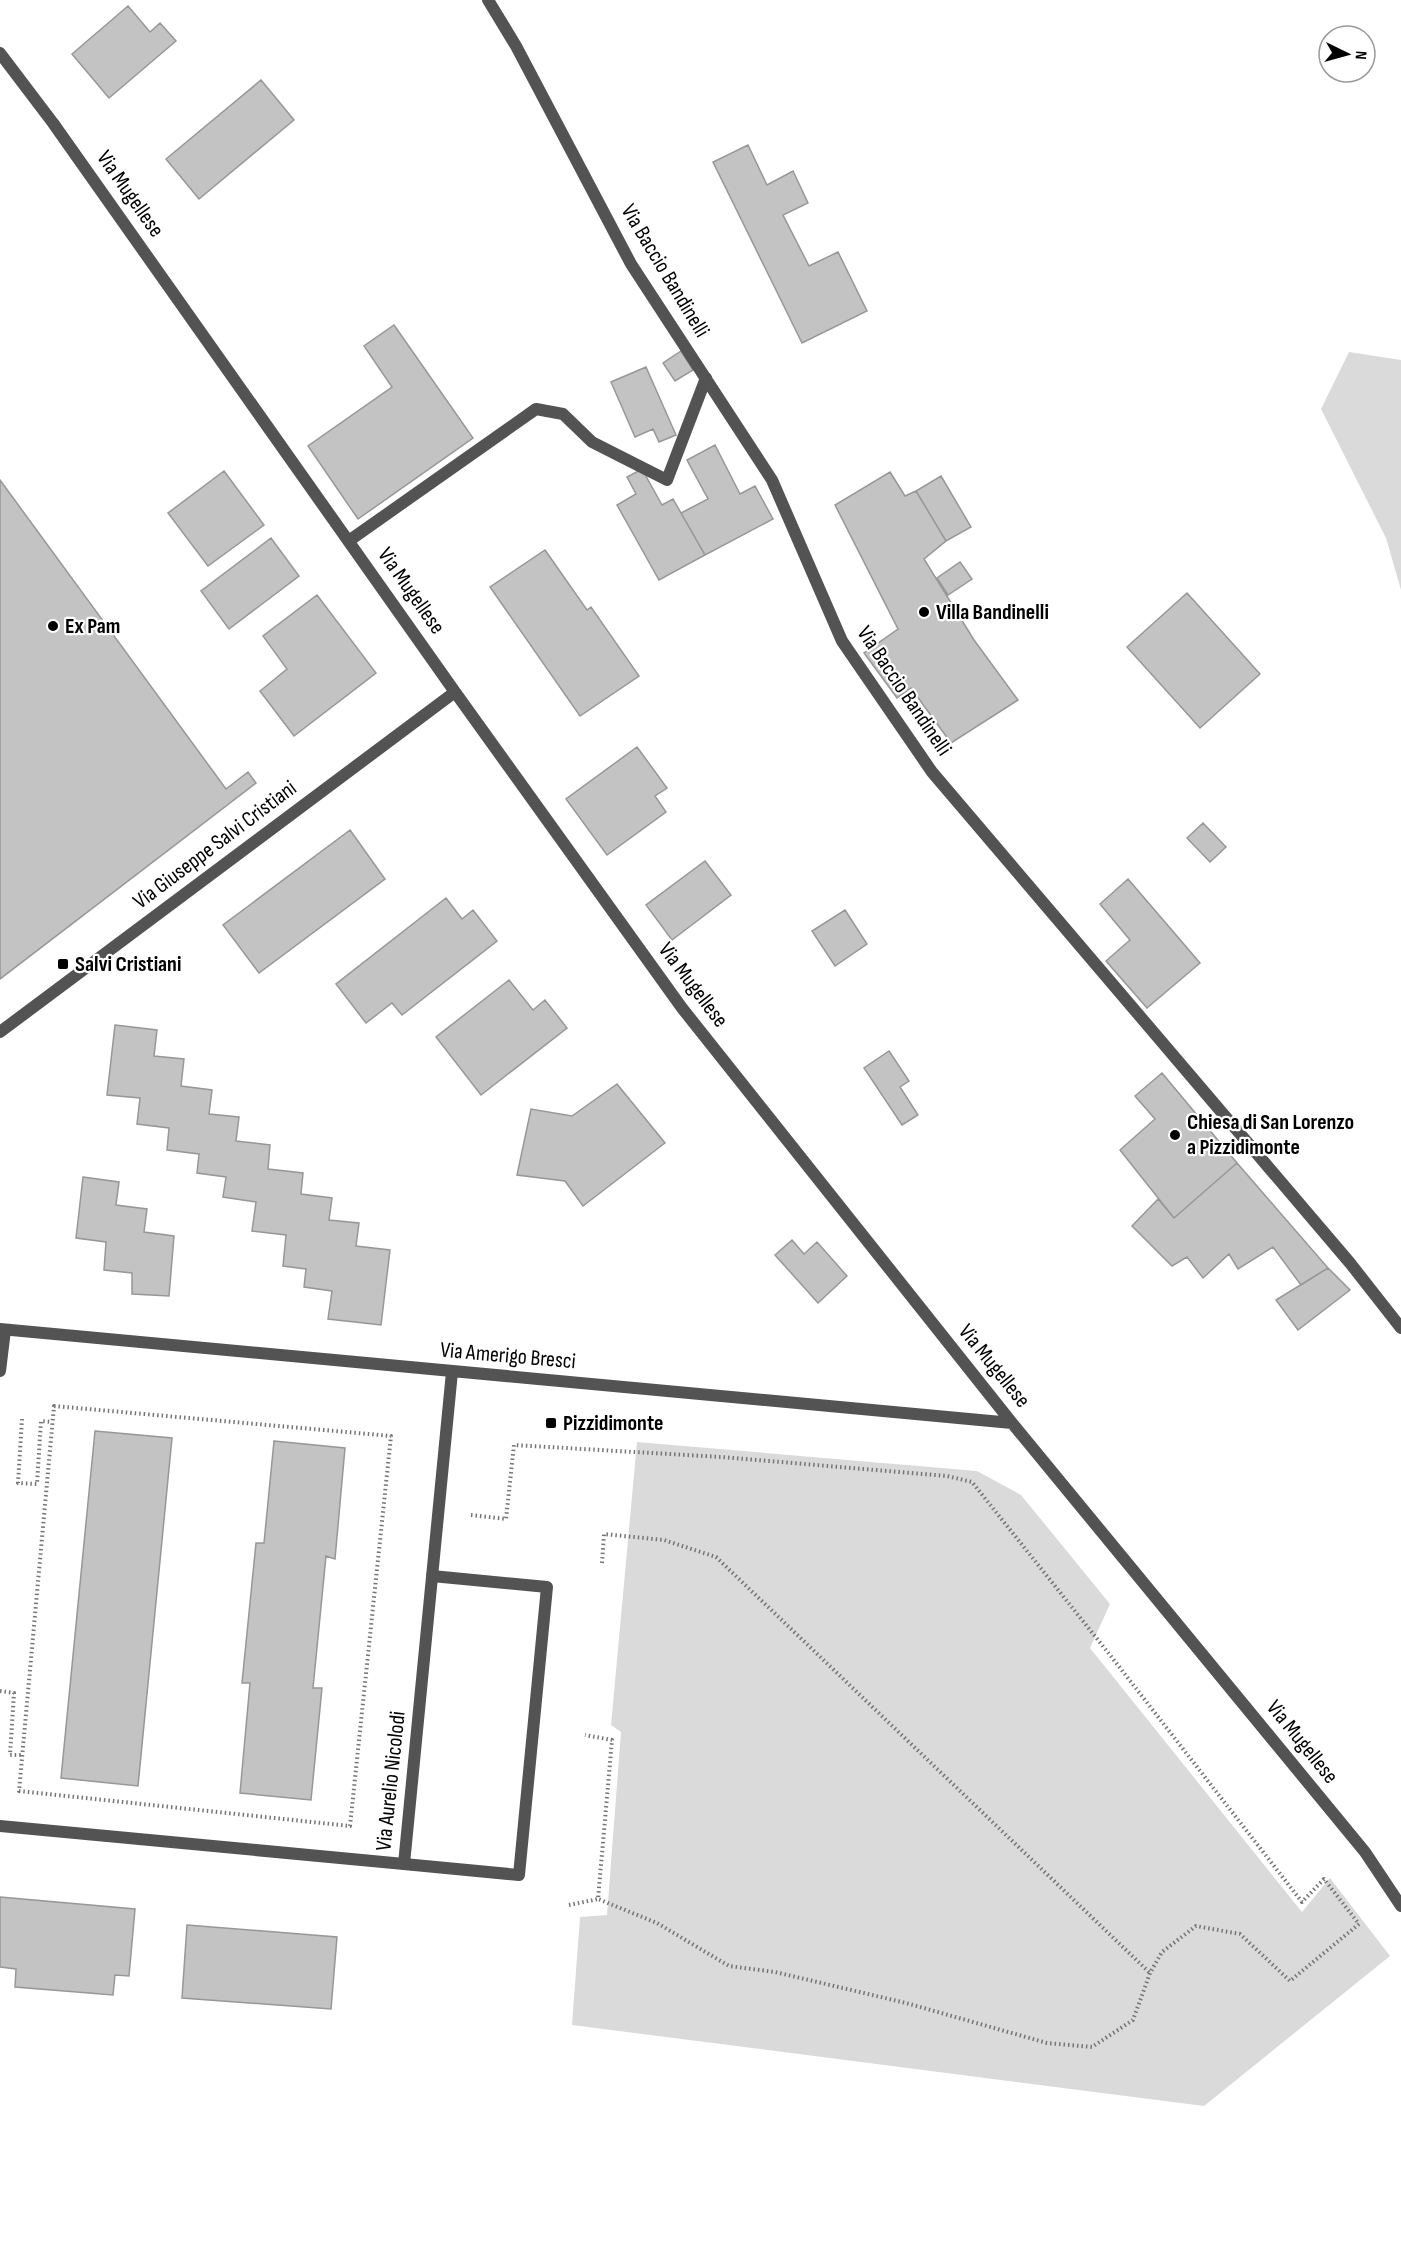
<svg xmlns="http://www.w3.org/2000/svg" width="1401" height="2267" font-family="'Sofia Sans Condensed',sans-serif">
  <rect width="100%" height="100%" fill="#fff"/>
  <path fill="#dadada" d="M1349,352L1401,360V590L1386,538L1321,409Z
    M637,1442L977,1471L1021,1495L1110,1604L1090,1648L1302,1912L1330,1878L1390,1956L1204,2106L572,2025L580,1917L607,1915L621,1732L611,1725Z"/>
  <path fill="#c3c3c3" stroke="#979797" stroke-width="1.5" d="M128,6L150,32L160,23L176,41L109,98L72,54Z
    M261,80L294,120L199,199L166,159Z
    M748,145L767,185L793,171L808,203L783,215L809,266L838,252L867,311L802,343L713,162Z
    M394,325L473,438L358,519L308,446L392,387L364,346Z
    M681,351L693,370L675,381L663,363Z
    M646,367L676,435L659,442L653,429L635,437L611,382Z
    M715,445L740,494L755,486L773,519L705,555L681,513L708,499L687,460Z
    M642,469L662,505L673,499L705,555L659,580L617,505L636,494L627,477Z
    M224,471L264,525L208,566L168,513Z
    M890,472L905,496L916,491L946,541L924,559L974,640L1018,700L951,743L911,688L897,698L864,653L898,629L835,505Z
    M941,476L971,527L946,541L916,491Z
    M0,480L226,789L248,772L256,783L0,979Z
    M271,538L299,576L229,629L201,591Z
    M545,550L587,610L591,607L639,676L580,716L490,587Z
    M960,562L972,579L948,595L937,578Z
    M1187,593L1260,674L1200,728L1127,647Z
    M317,595L376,673L294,736L260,691L287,669L263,636Z
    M637,747L667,788L655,796L666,812L607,855L566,799Z
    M1203,823L1226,847L1210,862L1187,838Z
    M350,830L385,879L259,973L223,925Z
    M705,861L731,895L672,940L646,905Z
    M1128,879L1200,963L1147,1008L1106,961L1130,940L1100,904Z
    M446,898L462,919L473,910L497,941L402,1015L392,1003L366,1023L336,984Z
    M845,910L867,944L835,966L812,931Z
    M509,980L533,1010L545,1000L567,1028L481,1095L436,1037Z
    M115,1025L157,1030L154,1056L184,1059L181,1086L212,1090L209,1114L239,1117L236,1141L270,1145L268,1169L303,1173L301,1194L332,1198L329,1220L359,1223L356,1246L390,1250L381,1325L328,1319L332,1291L304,1287L306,1269L283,1266L286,1235L252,1231L256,1202L223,1197L226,1177L197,1173L199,1154L167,1150L169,1128L137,1124L140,1098L107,1095Z
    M889,1051L909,1081L900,1087L918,1115L902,1125L864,1068Z
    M1162,1073L1237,1163L1174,1218L1120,1150L1155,1119L1135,1096Z
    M617,1084L665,1143L583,1206L565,1181L517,1175L531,1109L572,1116Z
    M1237,1163L1328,1268L1301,1285L1273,1247L1238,1269L1229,1254L1203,1278L1187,1257L1172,1266L1132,1226L1158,1199L1174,1218Z
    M83,1177L119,1182L116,1205L147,1209L144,1232L174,1236L169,1296L132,1294V1273L104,1270L106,1242L76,1238Z
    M792,1240L804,1254L817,1242L847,1276L818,1303L775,1255Z
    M1328,1268L1350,1290L1298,1330L1276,1300Z
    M95,1431L172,1438L138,1786L61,1778Z
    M274,1441L345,1448L335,1559L326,1556L313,1688H322L311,1800L240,1793L250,1683H242L256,1543H264Z
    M0,1897L135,1909L129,1976L115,1975L113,1995L15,1987L16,1969L0,1967Z
    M187,1925L337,1937L331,2009L182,1998Z"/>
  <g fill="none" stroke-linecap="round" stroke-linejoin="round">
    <path stroke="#757575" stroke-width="4" stroke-dasharray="1.5 3" stroke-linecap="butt" d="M54,1406L391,1436L350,1826L19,1791Z
      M22,1419L18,1483L37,1484L41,1421L52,1422
      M471,1515L506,1519L514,1445L721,1457L947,1476L972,1482L1110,1655L1302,1902L1324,1879L1359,1924L1290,1981L1240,1934L1196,1926L1162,1952L1150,1973L1133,2020L1092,2047L1047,2043L906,2003L775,1972L729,1966L657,1923L598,1899
      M602,1563L604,1534L664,1540L716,1557L1150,1973
      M0,1691L14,1693L10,1755H21
      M569,1905L598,1899L612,1740L585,1735"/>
    <path stroke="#535353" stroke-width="12" d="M350,540L536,409L563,414L592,442L667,480L706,378
      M404,1864L519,1875L547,1587L432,1576"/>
    <path stroke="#535353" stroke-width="12" d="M488,0L516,46L631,264L772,480L842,641L932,772L1350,1263L1401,1328
      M0,53L53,123L455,692L682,1008L1012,1423L1365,1852L1401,1906
      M0,1032L455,692
      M0,1329L1012,1423
      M0,1371L5,1330
      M0,1826L404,1864L452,1372"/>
  </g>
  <g fill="#000" stroke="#fff" stroke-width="2">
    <circle cx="924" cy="612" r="6"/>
    <circle cx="53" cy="626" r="6"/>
    <rect x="57" y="958" width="12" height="12" rx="3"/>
    <circle cx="1175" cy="1135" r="6"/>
    <rect x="545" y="1417" width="12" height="12" rx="3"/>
  </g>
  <g text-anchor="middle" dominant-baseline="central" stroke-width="4.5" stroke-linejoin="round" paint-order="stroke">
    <g font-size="22" fill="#000" stroke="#fff">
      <text transform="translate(130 194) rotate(55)">Via Mugellese</text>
      <text transform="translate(665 271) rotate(59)">Via Baccio Bandinelli</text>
      <text transform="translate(411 591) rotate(55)">Via Mugellese</text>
      <text transform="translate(904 691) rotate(56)">Via Baccio Bandinelli</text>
      <text transform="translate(215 845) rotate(-37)">Via Giuseppe Salvi Cristiani</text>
      <text transform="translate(693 985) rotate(53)">Via Mugellese</text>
      <text transform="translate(508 1356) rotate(5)">Via Amerigo Bresci</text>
      <text transform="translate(994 1366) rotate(51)">Via Mugellese</text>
      <text transform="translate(1302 1742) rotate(51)">Via Mugellese</text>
      <text transform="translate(391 1781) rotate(-84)">Via Aurelio Nicolodi</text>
    </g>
    <g font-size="22" font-weight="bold" fill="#000" stroke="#fff" text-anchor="start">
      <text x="936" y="612">Villa Bandinelli</text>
      <text x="65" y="626">Ex Pam</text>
      <text x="75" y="964">Salvi Cristiani</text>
      <text x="1187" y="1122">Chiesa di San Lorenzo<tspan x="1187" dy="25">a Pizzidimonte</tspan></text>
      <text x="563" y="1423">Pizzidimonte</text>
    </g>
  </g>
  <g transform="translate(1347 54) rotate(95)"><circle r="28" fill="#ffffff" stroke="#999999" stroke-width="1.5"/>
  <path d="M0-4.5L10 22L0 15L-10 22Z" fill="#000000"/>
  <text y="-9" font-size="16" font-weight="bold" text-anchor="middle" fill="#000000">N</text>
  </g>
</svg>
